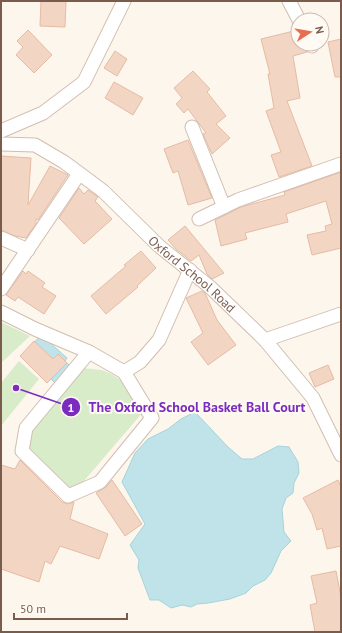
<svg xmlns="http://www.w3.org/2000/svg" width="342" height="633" font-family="'PT Sans',sans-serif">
  <rect width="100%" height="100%" fill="#fdf6ec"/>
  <path fill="#d8ecc9" d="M1,322L30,336L1,363Z
    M19,361L39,379L1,426V383Z
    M82,368C88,369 95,369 101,370C123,376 133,393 143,412L77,489L58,484L30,456L24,437Z"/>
  <path fill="#bfe3e8" stroke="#a5d3da" d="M41,335L67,358L65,361L72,368L56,384L28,356L26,352Z
    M195,412L228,447L242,459H253L278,446L289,447L298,462L299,473L294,483L293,493L286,498L282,509L284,532L291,541L281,551L271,573L265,580L253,586L246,593L230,599L208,603L197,604L191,607L182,605L171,608L159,600H150L138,568L139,560L130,545L145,524L122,482L135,453L148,439L168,429L181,419Z"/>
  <path fill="#f3d5c3" stroke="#e6bba3" d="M41,1H66L65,27L40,26Z
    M28,30L52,55L34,73L16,55L23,47L17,41Z
    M298,30V44H303L307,52L293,56L300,98L287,101L312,166L279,177L271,155L281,152L266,111L274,108L268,74H270L261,39Z
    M341,39V77H335L328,42Z
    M115,51L127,59L117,76L104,68Z
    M193,71L210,89L207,92L226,116L216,124L230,138L212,154L203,134L206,133L188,109L184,113L176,104L182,98L174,88Z
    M114,82L143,98L133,115L105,98Z
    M188,140L212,198L188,205L178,171L173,173L164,149Z
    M1,156L31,158L28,205L50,166L68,175L38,220L36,219V224L26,238L15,236L1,230Z
    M341,172V248L312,255L307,235L326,231L325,226L332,224L326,201L286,214L288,222L245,233L247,239L221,246L215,220L241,207L285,195L284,192Z
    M79,188L84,194L88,190L98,197L95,201L112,219L84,244L59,218Z
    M185,226L195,238L224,273L212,279L207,274L199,255L191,261L176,249L168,240Z
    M141,251L156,268L137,286L138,287L106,314L91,296L126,266L124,265Z
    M23,271L26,274L28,271L45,283L42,287L56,296L44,314L18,297L15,301L6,295Z
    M202,291L205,293L217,320L236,345L208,365L191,342L203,333L186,298Z
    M34,341L53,359L58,354L67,363L47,383L20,356Z
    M328,365L334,379L315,387L309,373Z
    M20,460L62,502L67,504L74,502L70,519L108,534L99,559L60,546L51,564L45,561L39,582L1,569V465L15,469Z
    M112,480L142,524L125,536L96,493L106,487Z
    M338,480L341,487V546L327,549L322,528L317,530L312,514L303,498Z
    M336,571L341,597V632H315L310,605L317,603L311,576Z"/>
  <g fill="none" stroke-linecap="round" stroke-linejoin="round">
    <g stroke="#d1beb0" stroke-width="15">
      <g id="minor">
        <path d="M289,1L299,20"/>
        <path d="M311,44L312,46"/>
        <path d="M192,127L224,207"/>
        <path d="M1,131L43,113L84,82L124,1"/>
        <path id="s1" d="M1,144L35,145L64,162L103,191L159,246L210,287L265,340L313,398L341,455"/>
        <path d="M199,219L238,200L341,164"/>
        <path d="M1,238L28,250"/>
        <path d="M1,289L79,174"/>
        <path d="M1,312L35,329L89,352"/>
        <path d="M265,340L341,314"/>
        <path d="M124,372L152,418L100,482L68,496L22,451L26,428L89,352L124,372L140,362L159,340L190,270"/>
      </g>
    </g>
    <use href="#minor" stroke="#fff" stroke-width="13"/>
  </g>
  <g text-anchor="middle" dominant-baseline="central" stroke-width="4" stroke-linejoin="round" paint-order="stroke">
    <g font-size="13" fill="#7a5c4d" stroke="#fffaf3">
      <text stroke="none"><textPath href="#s1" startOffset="238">Oxford School Road</textPath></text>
    </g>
  </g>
  <path fill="none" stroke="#7b2cbf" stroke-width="1.5" d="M16 388L71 407"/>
  <g fill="#7b2cbf" stroke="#fffaf3" stroke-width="1.5">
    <circle cx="16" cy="388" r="4"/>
    <circle cx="71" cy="407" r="10"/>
  </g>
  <g font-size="12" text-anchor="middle" font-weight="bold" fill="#fff">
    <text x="71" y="412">1</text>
  </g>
  <g font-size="14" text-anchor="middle" font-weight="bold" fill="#7b2cbf" stroke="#fffaf3" stroke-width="4" stroke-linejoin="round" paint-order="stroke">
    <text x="197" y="412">The Oxford School Basket Ball Court</text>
  </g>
  <rect width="342" height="633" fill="none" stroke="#7a5c4d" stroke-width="4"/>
  <g transform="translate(310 32) rotate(78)"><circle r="19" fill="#fffaf3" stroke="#cabbb1"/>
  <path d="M0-3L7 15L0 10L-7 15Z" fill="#e76f51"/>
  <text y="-6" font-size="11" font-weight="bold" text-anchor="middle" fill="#7a5c4d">N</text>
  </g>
  <path d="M14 613v6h113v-6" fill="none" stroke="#7a5c4d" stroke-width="2"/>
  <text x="20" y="613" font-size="12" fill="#7a5c4d" stroke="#fffaf3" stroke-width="3" paint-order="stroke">50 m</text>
</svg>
